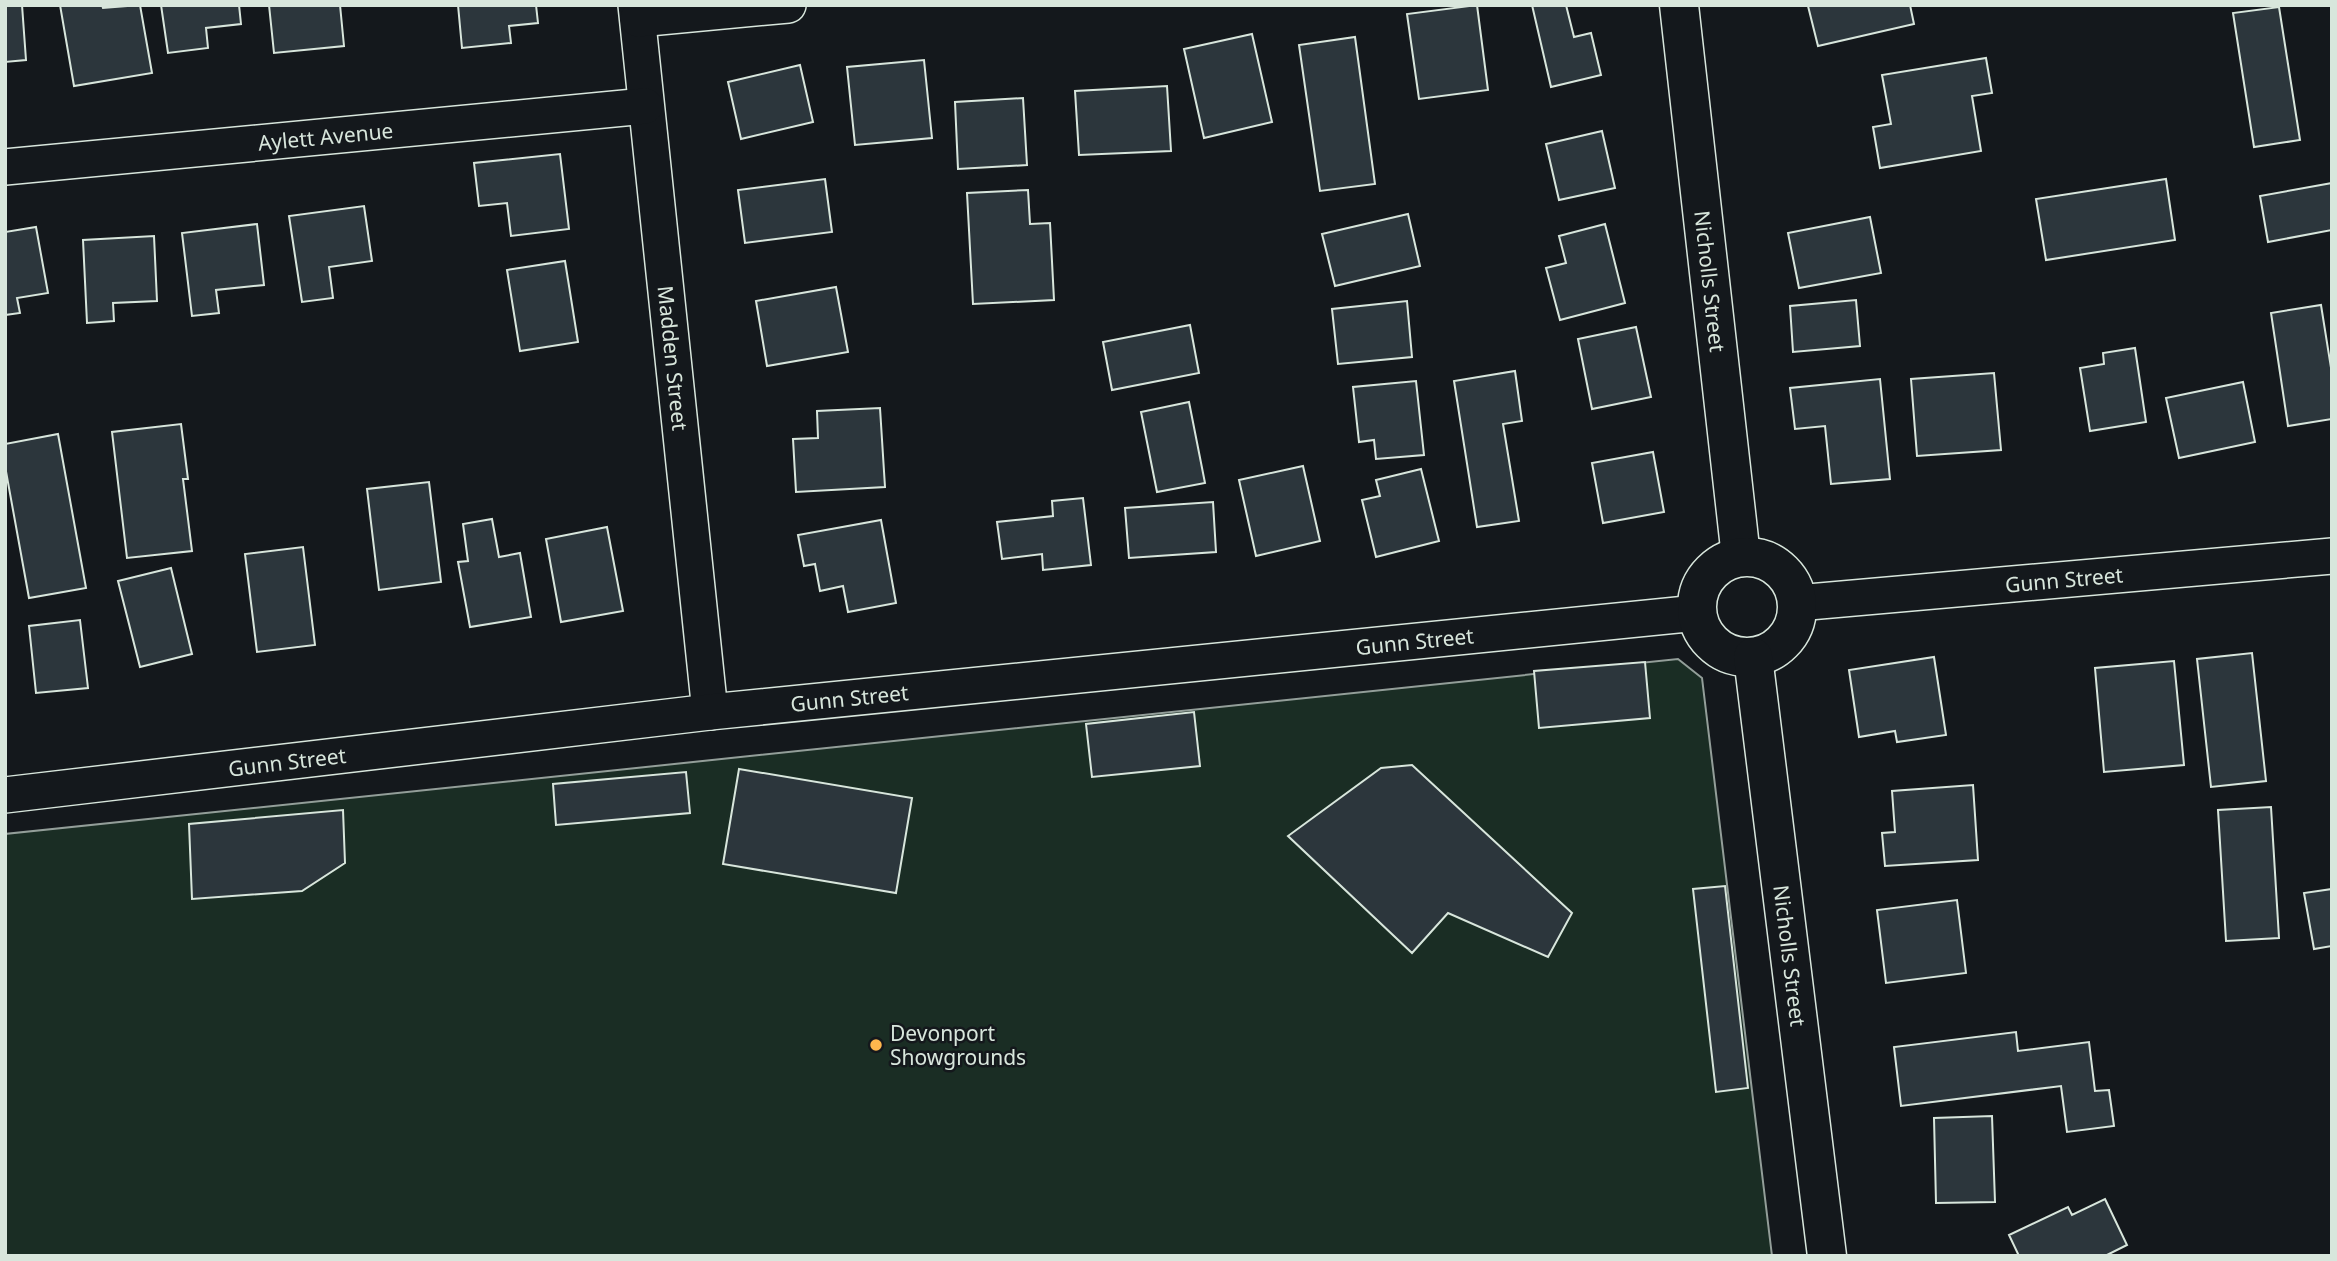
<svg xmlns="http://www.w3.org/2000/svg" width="2337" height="1261" font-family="'Noto Sans',sans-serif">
  <rect width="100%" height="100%" fill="#14181c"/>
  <path fill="#1a2d24" stroke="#939e99" stroke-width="2" d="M1678,659L1702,678L1772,1256H5V834Z"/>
  <path fill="#2c363c" stroke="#d8e6dc" stroke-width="2" d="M5,5H22L26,60L5,62Z
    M60,5H102L103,8L140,5L152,73L74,86Z
    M161,5H239L241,24L206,28L208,48L168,53Z
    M269,5H340L344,46L274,53Z
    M458,5H536L538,23L509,26L511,43L462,48Z
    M1477,5L1488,90L1419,99L1407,14Z
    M1532,5H1566L1574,37L1591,33L1601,75L1551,87Z
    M1813,5H1910L1914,24L1818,46L1808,6Z
    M2279,7L2300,140L2254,147L2233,13Z
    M1252,34L1272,122L1204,138L1184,49Z
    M1355,37L1375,184L1320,191L1299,45Z
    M1986,58L1992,93L1972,96L1981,151L1880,168L1873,127L1891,124L1882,75Z
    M924,60L932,138L855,145L847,67Z
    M800,65L813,122L741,139L728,82Z
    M1167,86L1171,151L1079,155L1075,91Z
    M1023,98L1027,165L958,169L955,102Z
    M1602,131L1615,188L1559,200L1546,144Z
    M560,154L569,229L511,236L507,203L479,206L474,163Z
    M825,179L832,232L745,243L738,190Z
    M2166,179L2175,240L2046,260L2036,199Z
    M2332,183V230L2268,242L2260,196Z
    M1028,190L1030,224L1050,223L1054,300L973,304L967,193Z
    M364,206L372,261L329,267L333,298L302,302L289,216Z
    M1408,214L1420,266L1335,286L1322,234Z
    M1870,217L1881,273L1799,288L1788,233Z
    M257,224L264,285L216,290L219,313L192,316L182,233Z
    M1605,224L1625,303L1560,320L1546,268L1566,263L1559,236Z
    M36,227L48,293L17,298L20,313L5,315V232Z
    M154,236L157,301L113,303L114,321L87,323L83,240Z
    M565,261L578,342L520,351L507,270Z
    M836,287L848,352L767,366L756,301Z
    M1856,300L1860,346L1793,352L1790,306Z
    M1407,301L1412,357L1338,364L1332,309Z
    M2321,305L2332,374V419L2288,426L2271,313Z
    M1190,325L1199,373L1112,390L1103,342Z
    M1636,327L1651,397L1592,409L1578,339Z
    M2135,348L2146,422L2090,431L2080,368L2104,364L2103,353Z
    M1515,371L1522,421L1503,424L1519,521L1477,527L1454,381Z
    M1994,373L2001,450L1917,456L1911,379Z
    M1880,379L1890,479L1831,484L1825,426L1795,429L1790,388Z
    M1416,381L1424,455L1376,459L1374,440L1359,442L1353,387Z
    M2243,382L2255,442L2179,458L2166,398Z
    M1189,402L1205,483L1157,492L1141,412Z
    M880,408L885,487L796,492L793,439L818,438L817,411Z
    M181,424L188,479H183L192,551L127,558L112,432Z
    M58,434L86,588L29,598L5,466V444Z
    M1653,452L1664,512L1603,523L1592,463Z
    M1303,466L1320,541L1256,556L1239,480Z
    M1421,469L1439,541L1376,557L1362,500L1380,496L1376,480Z
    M429,482L441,582L379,590L367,489Z
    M1083,498L1091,565L1043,570L1042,554L1002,559L997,522L1053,516L1052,501Z
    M1213,502L1216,552L1129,558L1125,508Z
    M492,519L499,557L520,553L531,617L470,627L458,562L468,561L463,524Z
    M881,520L896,603L848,612L843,586L820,591L815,564L804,566L798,535Z
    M607,527L623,611L561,622L546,539Z
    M303,547L315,645L257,652L245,554Z
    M171,568L192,654L140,667L118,581Z
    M80,620L88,688L36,693L29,626Z
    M2252,653L2266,781L2211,787L2197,659Z
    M1934,657L1946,735L1897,742L1895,731L1859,737L1849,670Z
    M2174,661L2184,765L2104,772L2095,668Z
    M1645,662L1650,718L1539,728L1534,671Z
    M1194,712L1200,766L1092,777L1086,724Z
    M1412,765L1572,913L1548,957L1448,913L1412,953L1288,836L1381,768Z
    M739,769L912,798L896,893L723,864Z
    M686,772L690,813L556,825L553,784Z
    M1973,785L1978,860L1885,866L1882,833L1895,832L1892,791Z
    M2271,807L2279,938L2226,941L2218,810Z
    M343,810L345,863L302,891L192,899L189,824Z
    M1725,886L1748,1088L1716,1092L1693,889Z
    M2332,889V946L2314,949L2304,893Z
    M1957,900L1966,973L1886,983L1877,910Z
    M2016,1032L2018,1051L2089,1042L2095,1091L2109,1090L2114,1126L2067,1132L2061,1086L1901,1106L1894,1047Z
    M1992,1116L1995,1202L1936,1203L1934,1118Z
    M2105,1199L2127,1245L2105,1256H2019L2009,1235L2068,1207L2072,1215Z"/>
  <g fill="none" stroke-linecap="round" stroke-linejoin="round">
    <g stroke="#d8e6dc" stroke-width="38">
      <g id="minor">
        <path id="s1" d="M636,5L710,712"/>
        <path d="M638,19L788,5"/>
        <path id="s2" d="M5,167L645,106"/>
        <path id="s3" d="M1797,603L2332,556"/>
        <path id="s4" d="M5,795L710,712L1697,613"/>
      </g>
    </g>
    <g stroke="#d8e6dc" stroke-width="41">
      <g id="tertiary">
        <path id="s5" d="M1679,5L1741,557"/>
        <circle cx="1747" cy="607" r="50"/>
        <path id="s6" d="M1753,657L1827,1256"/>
      </g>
    </g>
    <use href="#minor" stroke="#14181c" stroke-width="35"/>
    <use href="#tertiary" stroke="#14181c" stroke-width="38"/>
  </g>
  <circle fill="#ffb74d" stroke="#14181c" stroke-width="2.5" cx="876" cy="1045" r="7"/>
  <g text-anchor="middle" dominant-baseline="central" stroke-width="5" stroke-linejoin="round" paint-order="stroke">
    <g font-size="21" fill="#d8e6dc" stroke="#14181c">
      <text stroke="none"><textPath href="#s2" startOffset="322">Aylett Avenue</textPath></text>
      <text stroke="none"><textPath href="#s5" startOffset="278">Nicholls Street</textPath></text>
      <text stroke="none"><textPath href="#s1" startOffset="355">Madden Street</textPath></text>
      <text stroke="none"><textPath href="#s3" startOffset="268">Gunn Street</textPath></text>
      <text stroke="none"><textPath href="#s4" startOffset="1418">Gunn Street</textPath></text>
      <text stroke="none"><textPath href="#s4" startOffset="850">Gunn Street</textPath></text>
      <text stroke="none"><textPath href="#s4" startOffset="284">Gunn Street</textPath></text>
      <text stroke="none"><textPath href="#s6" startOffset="301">Nicholls Street</textPath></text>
    </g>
    <g font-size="21" fill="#d8e6dc" stroke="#14181c" text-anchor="start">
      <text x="890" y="1033">Devonport<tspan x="890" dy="24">Showgrounds</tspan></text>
    </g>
  </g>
  <rect width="2337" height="1261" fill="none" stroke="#d8e6dc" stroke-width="14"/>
</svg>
